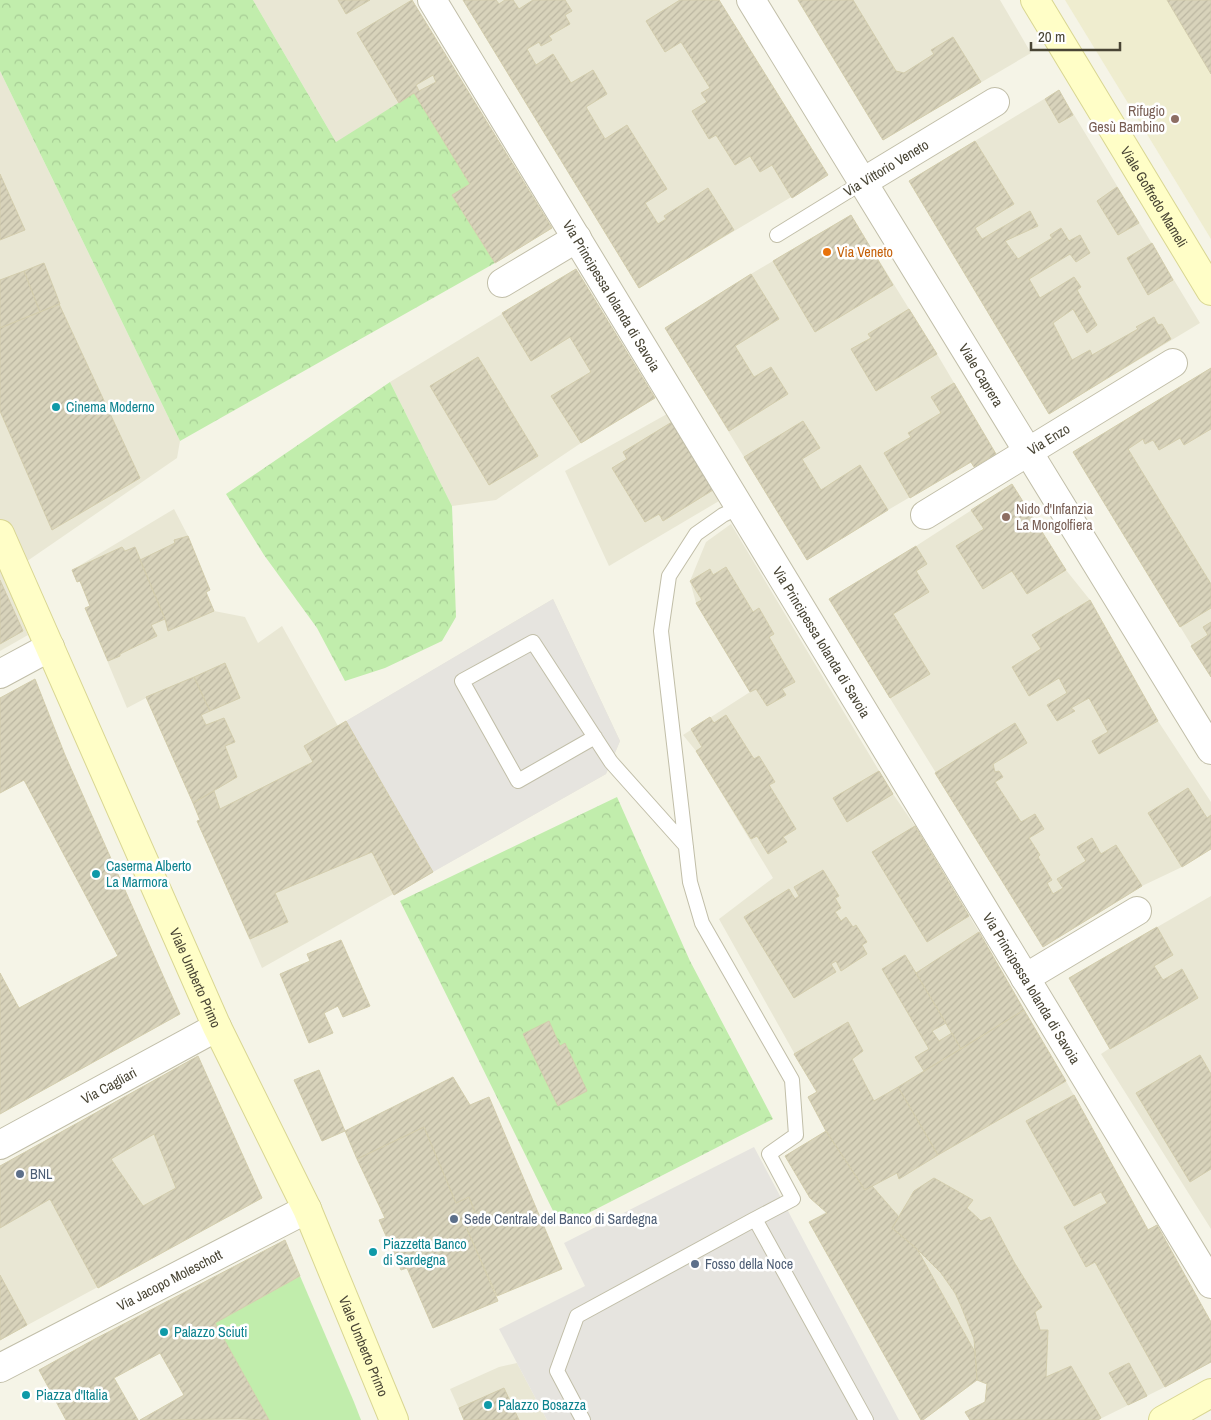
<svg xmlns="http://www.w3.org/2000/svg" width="1211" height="1420" font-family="'Archivo Narrow',sans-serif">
  <defs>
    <pattern id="forest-crowns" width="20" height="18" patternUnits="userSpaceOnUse" patternTransform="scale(1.25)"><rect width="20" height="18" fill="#c1edac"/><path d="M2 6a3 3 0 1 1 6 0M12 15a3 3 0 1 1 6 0" fill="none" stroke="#a7cd95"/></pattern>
    <pattern id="building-hatch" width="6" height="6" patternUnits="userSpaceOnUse" patternTransform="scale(1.25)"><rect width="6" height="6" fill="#d8d3bb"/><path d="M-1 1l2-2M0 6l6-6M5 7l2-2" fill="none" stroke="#bbb6a1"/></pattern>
  </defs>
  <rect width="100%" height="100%" fill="#f5f4e7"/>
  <path fill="#e9e7d4" d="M253,0H412L552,228L495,263L452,195L470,184L336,142Z
    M463,0H719L828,175L639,288Z
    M798,0H1000L1031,53L883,140Z
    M0,71L180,441L177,458L4,577L28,635L0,651Z
    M1059,90L1200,323L1049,414L909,181Z
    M851,215L937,354L996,454L974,467L970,462L888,510L807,560L665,328L751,274Z
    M576,269L654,397L581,443L496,500L452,506L390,382Z
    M1211,368V677L1073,452Z
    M667,414L719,501L609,566L565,471Z
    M1012,484L1066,570L1090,600L1158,721L1211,802V849L1182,867L1142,886L1043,947L829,599L916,546Z
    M174,509L188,536L210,590L206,592L214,611L245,617L258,643L282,626L338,726L553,599L620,741L606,774L262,968L197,821L200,819L146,698L127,708L85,608L90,606L80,582H77L72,570Z
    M731,524L893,794L915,826L979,932L1066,1081L1148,1229L1157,1225L1211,1322V1362L1165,1387L1098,1420H970L965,1412L985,1402L987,1384L977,1380L921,1420L809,1222L826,1212L810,1198L785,1156L826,1131L808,1097L816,1092L719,919L773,878L696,751L683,735L750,692L696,603L690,581L706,542Z
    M1211,896V1229L1101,1054L1110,1048L1069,978Z
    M198,1056L262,1198L0,1340V1166Z
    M517,1363L547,1420H464L450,1389L499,1367Z"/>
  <path fill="#efedcf" d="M1065,0H1211V239Z"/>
  <path fill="url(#forest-crowns)" d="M0,0H253L336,142L414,93L470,184L452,195L495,263L180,441L0,71Z
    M390,382L452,506L456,617L442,641L385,668L345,681L317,628L264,555L226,494Z
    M617,797L690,961L773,1119L561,1227L400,901Z"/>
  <path fill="#c1edac" d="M300,1276L354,1402L361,1420H269L215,1323Z"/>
  <path fill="#e6e4df" d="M553,599L620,741L606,774L433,872L346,721Z
    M754,1147L899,1420H547L499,1329L585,1286L564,1243Z"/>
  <path fill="url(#building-hatch)" stroke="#d3cdad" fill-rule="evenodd" d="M338,0H370L346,14Z
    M412,0L552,228L495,263L452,195L470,184L414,93L399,103L357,33ZM433,75L436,82L419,91L416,85Z
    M463,0H496L499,4L505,0H513L519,9L533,0H565L572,11L565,15L570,24L549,36L552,40L541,46L539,42L527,49L536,65L553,54L571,83L593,70L607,94L586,107L605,139L627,125L667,189L645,203L658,224L666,219L664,216L708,188L734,230L639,288Z
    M680,0H719L828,175L792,198L772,165L760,172L750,156L735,165L716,135L709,139L692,111L707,102L701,93L710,88L681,42L665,52L646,21Z
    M798,0H853L896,71L904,73L934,54L931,50L953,37L981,82L883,140Z
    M1167,0H1211V74Z
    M1059,90L1073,115L1059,123L1045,99Z
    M975,141L1014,204L975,228L982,239L1030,211L1038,226L1005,241L1018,259L1052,238L1050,235L1061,228L1069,241L1080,235L1090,253L1076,262L1070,254L1029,279L1040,298L1074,277L1081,287L1077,290L1097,325L1087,333L1073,309L1053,323L1072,360L1090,350L1092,355L1138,329L1136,327L1154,317L1158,325L1162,324L1171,339L1049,414L909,181Z
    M0,174L25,230L0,240Z
    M1117,187L1139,223L1118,235L1097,201Z
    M851,215L893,285L815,332L773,261Z
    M1152,243L1173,280L1148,295L1127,258Z
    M44,263L60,304L40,312L24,271Z
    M576,269L655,398L581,443L551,396L591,372L570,337L531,361L502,313Z
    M24,271L40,312L0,328V280Z
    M751,274L779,319L735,346L754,377L771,367L788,394L729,431L665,328Z
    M59,304L140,478L52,530L0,411V328Z
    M909,309L937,354L876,391L851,349L871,338L868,334Z
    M478,357L538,456L489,485L430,386Z
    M1211,368V429L1184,445L1180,438L1159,450L1153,440L1145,444L1143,439L1128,449L1211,584V608L1180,627L1073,452Z
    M954,383L996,454L974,467L971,462L910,498L884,453L911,437L908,433L941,413L931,397Z
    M803,421L820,448L802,459L821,490L860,465L888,510L807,560L744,457Z
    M672,422L713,490L663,521L659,514L645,522L612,468L627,459L623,452Z
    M1012,484L1066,570L1027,594L1012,571L983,589L956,546L984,529L971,510Z
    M188,536L210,590L206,592L214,611L168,631L165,619L140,560L175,543L174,540Z
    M916,546L927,564L916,571L929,592L893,614L930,674L890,698L829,599Z
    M122,547L125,551L135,547L165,619L151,625L157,636L120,654V656L108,661L85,608L90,606L80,581L77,582L72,570Z
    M726,567L753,612L759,608L774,634L769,637L795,682L782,689L786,695L767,706L756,689L750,692L696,603L702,600L690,581L710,569L713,575Z
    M0,580L23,631L0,644Z
    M1090,600L1158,721L1099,754L1092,741L1108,732L1089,698L1071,708L1075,711L1057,721L1047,705L1067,693L1059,678L1029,696L1012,667L1041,649L1032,635Z
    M1211,622V677L1191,646L1208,635L1203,627Z
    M225,663L240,698L210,711L194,677Z
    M194,677L210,711L201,715L206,725L224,718L235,742L225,746L237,777L193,803L146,697Z
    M35,679L65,755L180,1014L0,1114V973L19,1008L118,956L24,780L0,793V698Z
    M726,715L754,759L759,756L775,782L769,785L796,829L783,837L787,842L768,854L757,836L751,839L696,751L702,747L691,729L710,717L714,723Z
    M346,721L433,872L394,895L372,852L275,893L288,922L250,939L197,821L200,820L193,803L214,791L220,809L313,762L304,746Z
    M1015,723L1027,743L993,764L995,772L999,771L1003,777L995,782L1021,822L1035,814L1044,829L1029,838L1040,855L1038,857L1052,880L1047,883L1053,894L1063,888L1057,879L1086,861L1077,847L1092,838L1101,854L1116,845L1142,886L1043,947L935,773Z
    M879,771L893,794L847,822L833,798Z
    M1188,788L1207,818L1211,815V849L1182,867L1148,813Z
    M915,826L969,916L927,942L872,852Z
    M823,870L839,896L835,898L841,908L835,912L841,921L846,917L853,927L856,925L867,942L862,945L867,954L841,971L836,961L831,964L836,972L794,998L744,917L789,889L795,899L799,896L794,887Z
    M1157,927L1173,955L1154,966L1163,980L1182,969L1198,998L1110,1049L1069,978Z
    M979,932L1024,1010L961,1049L916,973Z
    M341,940L370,1006L343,1017L338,1006L324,1013L333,1033L309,1043L280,974L310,961L307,954Z
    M905,955L946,1023L932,1031L939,1041L952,1033L961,1049L924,1071L915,1057L929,1049L882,969Z
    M1024,1010L1066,1081L938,1155L898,1087Z
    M549,1021L560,1046L565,1043L587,1091L558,1106L523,1034Z
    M848,1022L863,1051L852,1059L874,1101L898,1087L938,1155L899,1179L897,1173L865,1190L826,1131L808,1097L817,1092L794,1054Z
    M1200,1055L1211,1074V1169L1190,1182L1136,1093Z
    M198,1056L262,1198L98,1288L50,1199L0,1228V1166ZM154,1134L176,1188L143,1206L111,1159Z
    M319,1070L345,1131L322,1141L294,1080Z
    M453,1077L470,1105L489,1097L562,1269L497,1296L466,1227L479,1222L469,1197L456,1203L424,1127L357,1159L345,1131Z
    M1074,1095L1148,1230L1157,1225L1211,1322V1362L1165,1387L1095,1262L1086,1267L1064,1227L1107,1203L1101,1192L1074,1206L1026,1121Z
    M424,1127L456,1203L469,1197L479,1222L466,1227L498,1301L433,1328L407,1268L401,1270L379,1220L385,1218L357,1159Z
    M826,1131L865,1190L872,1186L899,1217L892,1228L917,1249L975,1352L977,1380L923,1420H921L809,1222L827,1213L810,1198L785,1156Z
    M934,1178L973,1200L967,1208L981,1221L990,1217L1014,1262L1042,1307L1035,1312L1040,1330H1048L1046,1377L1071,1366L1101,1418L1098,1420H970L965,1412L985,1402L987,1384L977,1380L974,1339L961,1306L955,1293L941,1273L917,1249L892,1228L914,1191Z
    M285,1240L300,1276L215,1323L269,1420L240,1419L140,1420L184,1395L160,1353L114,1378L138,1420H66L39,1370L93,1340Z
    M0,1275L27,1325L0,1340Z
    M1129,1363L1147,1396L1128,1405L1109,1373Z
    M504,1388L519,1420H464L459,1408Z"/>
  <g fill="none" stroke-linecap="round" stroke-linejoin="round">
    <g stroke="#c1bea8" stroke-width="16">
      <path id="service" d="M777,235L863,182
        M740,507L723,515L696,534L669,576L661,631L690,882L702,923L792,1080L796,1135L769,1154L793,1199L755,1219
        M595,737L518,781L462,681L533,642L611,762L686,846
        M583,1420L557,1371L577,1316L755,1219L866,1420"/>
    </g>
    <g stroke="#c1bea8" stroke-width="30">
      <g id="minor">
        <path id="s1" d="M432,0L1211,1284"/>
        <path id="s2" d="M751,0L1211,750"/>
        <path d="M863,182L995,102"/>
        <path d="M502,283L577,238"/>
        <path id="s3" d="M925,515L1173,363"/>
        <path d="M0,674L50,647"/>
        <path d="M1025,978L1137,911"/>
        <path id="s4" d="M0,1145L217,1027"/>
        <path id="s5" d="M0,1368L307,1209"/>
      </g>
    </g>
    <g stroke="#d9d692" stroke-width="30">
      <g id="secondary">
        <path id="s6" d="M1035,0L1211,291"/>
        <path id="s7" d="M0,534L217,1027L307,1209L394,1420"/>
        <path d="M1163,1420L1211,1393"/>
      </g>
    </g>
    <use href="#service" stroke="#fff" stroke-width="14"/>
    <use href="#minor" stroke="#fff" stroke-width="28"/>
    <use href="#secondary" stroke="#fffec7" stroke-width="28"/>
  </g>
  <g fill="#8d6e63" stroke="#fff" stroke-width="2">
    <circle cx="1175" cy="119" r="5"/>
    <circle cx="1006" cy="517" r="5"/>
  </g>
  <circle fill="#e8710a" stroke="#fff" stroke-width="2" cx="827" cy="252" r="5"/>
  <g fill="#0f9aa8" stroke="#fff" stroke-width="2">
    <circle cx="56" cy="407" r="5"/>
    <circle cx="96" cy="874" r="5"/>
    <circle cx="373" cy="1252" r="5"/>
    <circle cx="164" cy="1332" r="5"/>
    <circle cx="26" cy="1395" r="5"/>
    <circle cx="488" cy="1405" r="5"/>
  </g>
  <g fill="#5c6f8a" stroke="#fff" stroke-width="2">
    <circle cx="20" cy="1174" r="5"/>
    <circle cx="454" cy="1219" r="5"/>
    <circle cx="695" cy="1264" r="5"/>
  </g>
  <g text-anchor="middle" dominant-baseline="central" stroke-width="5" stroke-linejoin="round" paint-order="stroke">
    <g font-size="14" fill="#785e54" stroke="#fff" text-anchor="end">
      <text x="1165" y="111">Rifugio<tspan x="1165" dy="16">Gesù Bambino</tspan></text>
      <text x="1016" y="509" text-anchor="start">Nido d'Infanzia<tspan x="1016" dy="16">La Mongolfiera</tspan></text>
    </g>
    <g font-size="14" fill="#494535" stroke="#fff">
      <text transform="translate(886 168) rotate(-31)">Via Vittorio Veneto</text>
      <text stroke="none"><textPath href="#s6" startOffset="230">Viale Goffredo Mameli</textPath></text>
      <text stroke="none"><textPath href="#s1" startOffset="346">Via Principessa Iolanda di Savoia</textPath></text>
      <text stroke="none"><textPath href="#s2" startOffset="440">Viale Caprera</textPath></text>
      <text stroke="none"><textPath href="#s3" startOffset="145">Via Enzo</textPath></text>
      <text stroke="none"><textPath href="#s1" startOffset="751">Via Principessa Iolanda di Savoia</textPath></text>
      <text stroke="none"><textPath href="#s7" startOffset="485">Viale Umberto Primo</textPath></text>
      <text stroke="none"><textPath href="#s1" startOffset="1156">Via Principessa Iolanda di Savoia</textPath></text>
      <text stroke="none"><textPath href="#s4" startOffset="124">Via Cagliari</textPath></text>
      <text stroke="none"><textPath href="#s5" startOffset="191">Via Jacopo Moleschott</textPath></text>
      <text stroke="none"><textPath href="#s7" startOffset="890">Viale Umberto Primo</textPath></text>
    </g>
    <g font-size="14" fill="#c56008" stroke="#fff" text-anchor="start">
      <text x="837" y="252">Via Veneto</text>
    </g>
    <g font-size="14" fill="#0d838f" stroke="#fff" text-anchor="start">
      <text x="66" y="407">Cinema Moderno</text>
      <text x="106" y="866">Caserma Alberto<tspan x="106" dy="16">La Marmora</tspan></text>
      <text x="383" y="1244">Piazzetta Banco<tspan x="383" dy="16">di Sardegna</tspan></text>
      <text x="174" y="1332">Palazzo Sciuti</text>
      <text x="36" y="1395">Piazza d'Italia</text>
      <text x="498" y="1405">Palazzo Bosazza</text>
    </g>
    <g font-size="14" fill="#4e5e75" stroke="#fff" text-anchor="start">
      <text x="30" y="1174">BNL</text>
      <text x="464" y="1219">Sede Centrale del Banco di Sardegna</text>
      <text x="705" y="1264">Fosso della Noce</text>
    </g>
  </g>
  <path d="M1031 42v8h89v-8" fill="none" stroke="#494535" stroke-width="2.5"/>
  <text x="1038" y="42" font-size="15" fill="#494535" stroke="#ffffff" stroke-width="4" paint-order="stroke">20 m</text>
</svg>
